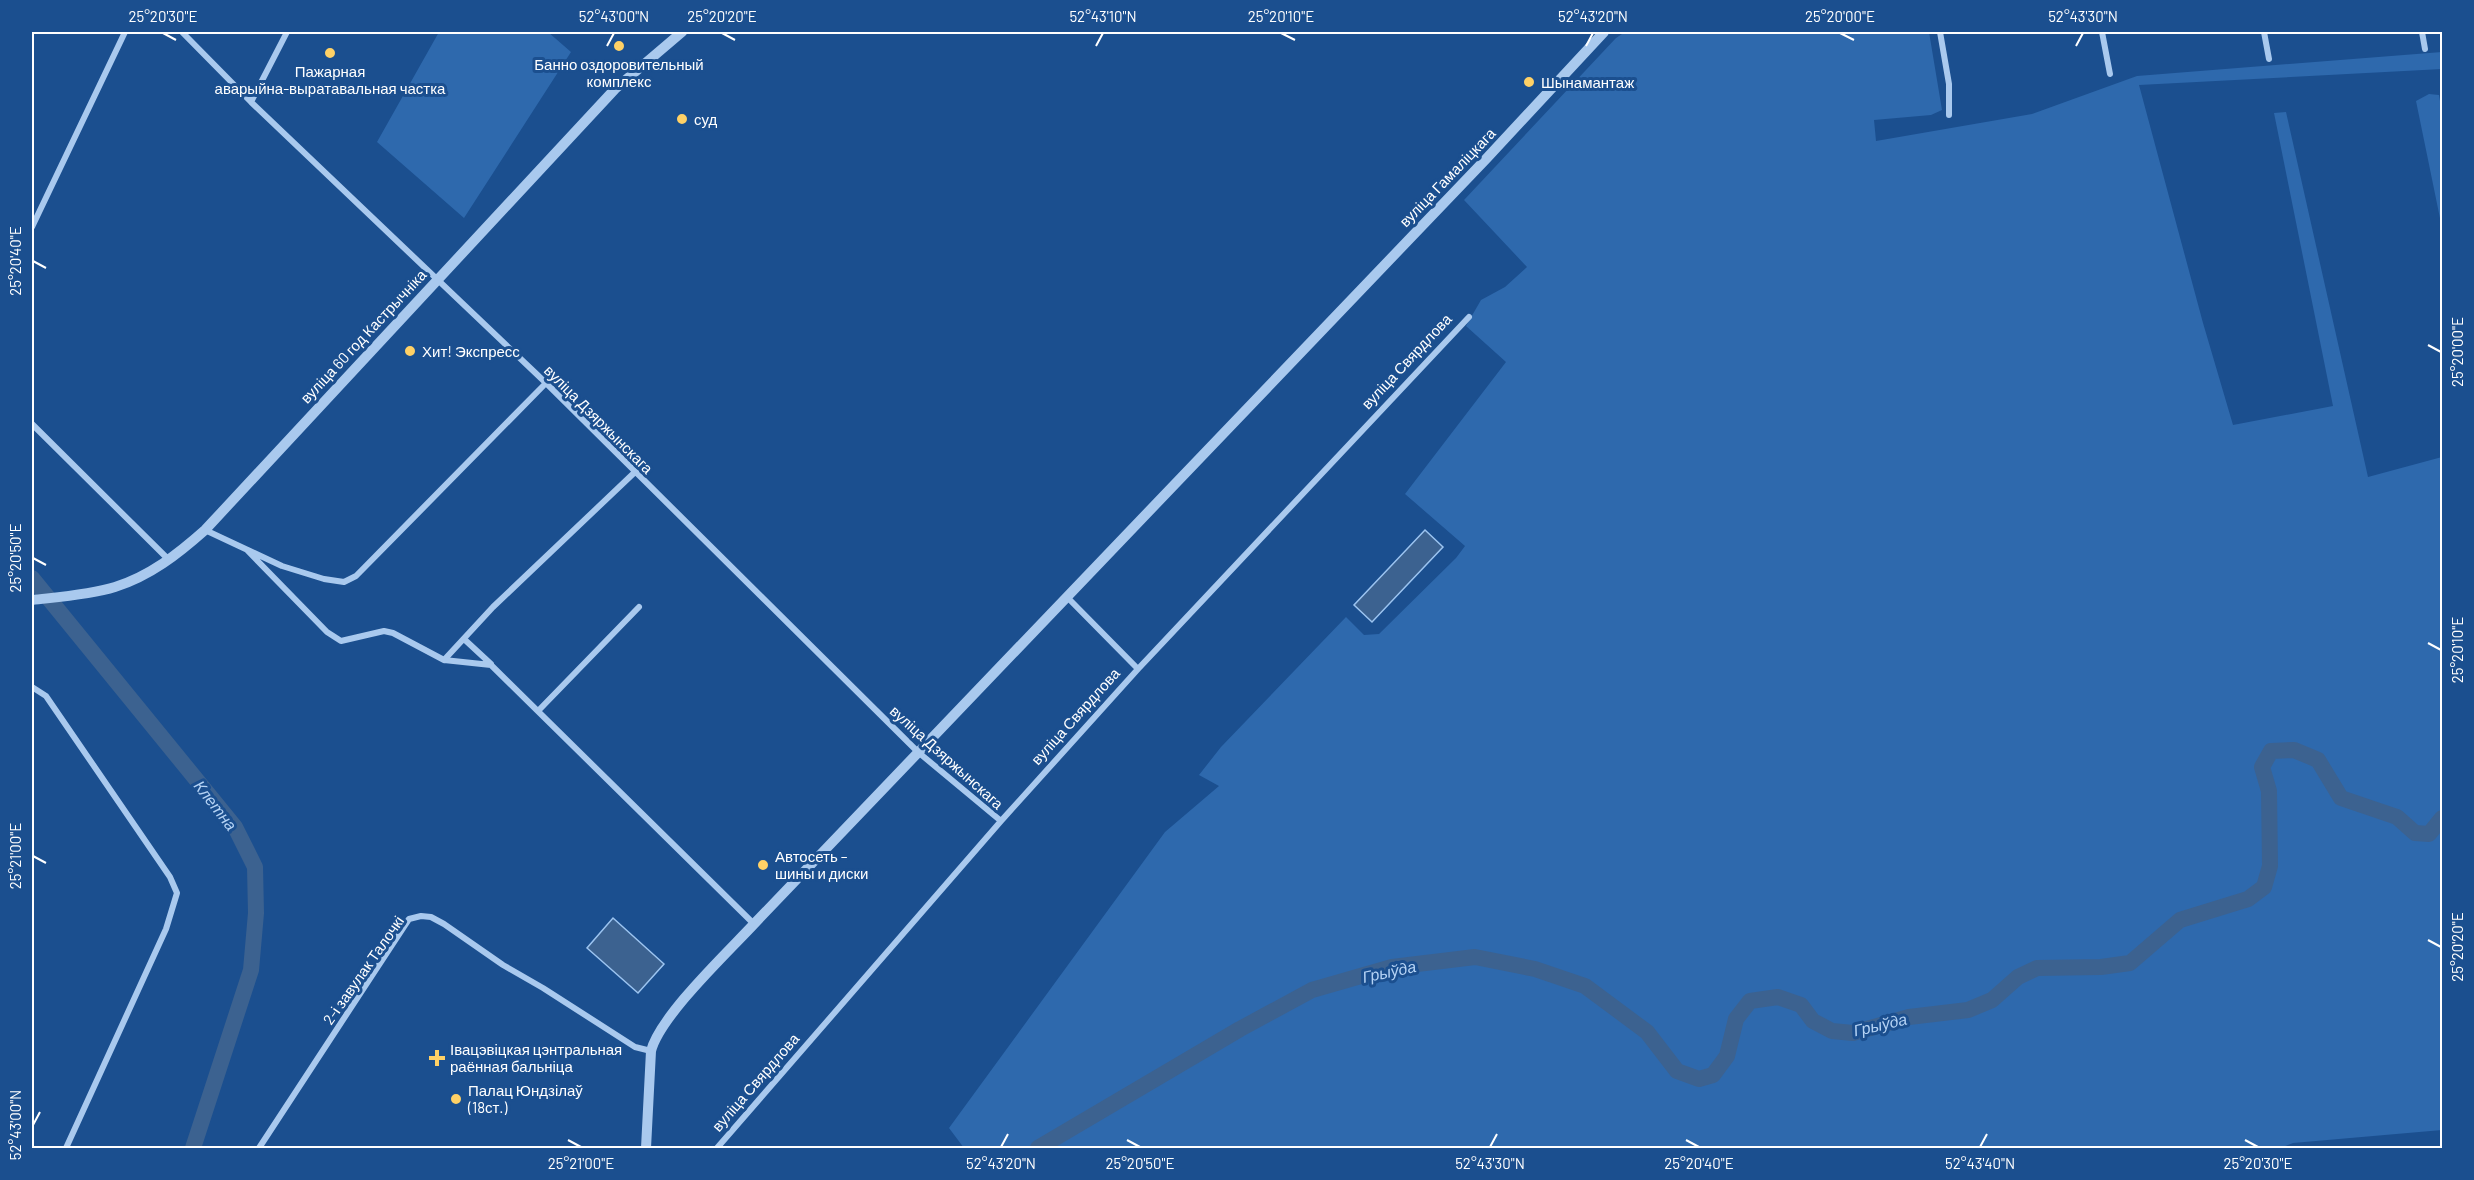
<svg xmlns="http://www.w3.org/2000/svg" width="2474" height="1180" font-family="Barlow,sans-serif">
  <rect width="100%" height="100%" fill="#1b4f8f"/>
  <path fill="#2e69ad" d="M439,32H548L571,52L464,218L377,142Z
    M1625,32H1929L1942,110L1931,115L1874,120L1876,141L2032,114L2137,76L2442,52V69L2139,85L2203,323L2233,425L2333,406L2274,113L2286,112L2368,477L2442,457V1130L2293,1143L2280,1148H964L949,1128L1165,832L1219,786L1199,775L1221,747L1346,617L1364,635L1379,634L1456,558L1465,546L1405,494L1506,362L1466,326L1481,300L1505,287L1527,267L1464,200L1616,38Z
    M2429,94L2439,95L2442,113V228L2416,101Z"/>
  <path fill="#3c6290" stroke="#9cc4f0" stroke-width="1.5" d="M1425,530L1443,547L1372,622L1354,605Z
    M613,918L664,964L638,993L587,948Z"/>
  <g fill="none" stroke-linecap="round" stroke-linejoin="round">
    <path stroke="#3c6290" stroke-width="16" d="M32,578L235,827L255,867L256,913L251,970L193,1148
      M1038,1148L1240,1029L1312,990L1392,967L1475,957L1535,969L1585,986L1647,1032L1677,1071L1699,1079L1713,1075L1727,1056L1736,1019L1750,1001L1778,997L1801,1005L1813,1021L1832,1031L1853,1033L1909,1017L1968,1010L1992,1000L2018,977L2037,968L2101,967L2130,963L2180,920L2248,899L2264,887L2270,866L2269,791L2262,767L2271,751L2294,750L2318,760L2341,798L2397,817L2415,833L2429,834L2442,818"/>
    <path stroke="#a9c9ee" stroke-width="6" d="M182,32L251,102L546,383L918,752L1001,821
      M1940,32L1949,84V115
      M2102,32L2110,74
      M2264,32L2269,59
      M2422,32L2425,49
      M251,102L287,32
      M32,227L125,32
      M32,424L169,560
      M205,530L282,566L324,579L344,582L356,576L546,383
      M247,550L327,632L341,641L384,631L393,633L444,660L491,665L754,924
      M1067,597L1138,669
      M464,639L491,664
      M444,660L493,607L635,472
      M32,687L46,696L170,877L177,893L166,929L66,1148
      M539,710L639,607
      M259,1148L409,919L421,916L431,917L444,924L503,965L543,988L635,1047L651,1051
      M717,1148L1001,821L1138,669L1469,317"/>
    <path stroke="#a9c9ee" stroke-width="10" d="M32,600C58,597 89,595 115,587C150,576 178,554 205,530L615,89L682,32
      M646,1148L651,1051C660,1016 727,953 754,924L1486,159L1604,32"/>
  </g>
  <path fill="none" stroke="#fff" stroke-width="2" d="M163,33L176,40M722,33L735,40M1281,33L1295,40M1840,33L1854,40M607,46L614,33M1096,46L1103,33M1586,46L1593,33M2076,46L2083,33M33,261L46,268M2428,345L2441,352M33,558L46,565M2428,643L2441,650M33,856L46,863M2428,940L2441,947M33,1125L40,1112M568,1140L581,1147M1127,1140L1140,1147M1686,1140L1699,1147M2245,1140L2258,1147M1001,1147L1008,1134M1490,1147L1497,1134M1980,1147L1987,1134"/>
  <g fill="#ffd166" stroke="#1b4f8f" stroke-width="2">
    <circle cx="619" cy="46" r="6"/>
    <circle cx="330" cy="53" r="6"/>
    <circle cx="1529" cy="82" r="6"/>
    <circle cx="682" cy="119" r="6"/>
    <circle cx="410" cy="351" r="6"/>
    <circle cx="763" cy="865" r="6"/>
    <path d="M434 1049h6v6h6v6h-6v6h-6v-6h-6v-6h6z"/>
    <circle cx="456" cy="1099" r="6"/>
  </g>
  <g text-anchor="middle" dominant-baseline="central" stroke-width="6" stroke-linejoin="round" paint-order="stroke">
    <g font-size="15" fill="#fff" stroke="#1b4f8f" text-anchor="start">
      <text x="619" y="64" text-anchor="middle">Банно оздоровительный<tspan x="619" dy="17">комплекс</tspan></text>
      <text x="330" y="71" text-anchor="middle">Пажарная<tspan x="330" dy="17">аварыйна-выратавальная частка</tspan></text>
      <text x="1541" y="82">Шынамантаж</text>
      <text x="694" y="119">суд</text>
      <text x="422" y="351">Хит! Экспресс</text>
      <text x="775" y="856">Автосеть –<tspan x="775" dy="17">шины и диски</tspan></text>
      <text x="450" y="1049">Івацэвіцкая цэнтральная<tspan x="450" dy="17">раённая бальніца</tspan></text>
      <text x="468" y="1090">Палац Юндзілаў<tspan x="468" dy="17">(18ст.)</tspan></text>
    </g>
    <g font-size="15" fill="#fff" stroke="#1b4f8f">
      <text transform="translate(1447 177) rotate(-46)">вуліца Гамаліцкага</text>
      <text transform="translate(363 336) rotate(-47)">вуліца 60 год Кастрычніка</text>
      <text transform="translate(1406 361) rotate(-47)">вуліца Свярдлова</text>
      <text transform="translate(599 419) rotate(45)">вуліца Дзяржынскага</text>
      <text transform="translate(1075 716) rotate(-48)">вуліца Свярдлова</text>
      <text transform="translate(947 757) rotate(42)">вуліца Дзяржынскага</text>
      <text transform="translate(363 970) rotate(-55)">2-і завулак Талочкі</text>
      <text transform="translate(755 1082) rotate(-49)">вуліца Свярдлова</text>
    </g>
    <g font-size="16" font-style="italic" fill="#b5d3f5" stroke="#1b4f8f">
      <text transform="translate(216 805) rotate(52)">Клетна</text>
      <text transform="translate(1389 971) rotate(-12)">Грыўда</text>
      <text transform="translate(1880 1024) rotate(-13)">Грыўда</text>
    </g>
  </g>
  <rect width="2474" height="1180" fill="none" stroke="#1b4f8f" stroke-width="66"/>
  <rect x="33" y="33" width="2408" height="1114" fill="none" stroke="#fff" stroke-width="2"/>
  <g font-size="15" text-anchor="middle" fill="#fff">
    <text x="163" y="22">25°20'30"E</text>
    <text x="614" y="22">52°43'00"N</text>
    <text x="722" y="22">25°20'20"E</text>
    <text x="1103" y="22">52°43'10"N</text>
    <text x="1281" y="22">25°20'10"E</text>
    <text x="1593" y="22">52°43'20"N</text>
    <text x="1840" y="22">25°20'00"E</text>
    <text x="2083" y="22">52°43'30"N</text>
    <text transform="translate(16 261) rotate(-90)" y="5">25°20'40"E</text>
    <text transform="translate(2458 352) rotate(-90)" y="5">25°20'00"E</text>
    <text transform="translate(16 558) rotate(-90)" y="5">25°20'50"E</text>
    <text transform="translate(2458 650) rotate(-90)" y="5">25°20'10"E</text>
    <text transform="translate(16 856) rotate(-90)" y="5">25°21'00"E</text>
    <text transform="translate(2458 947) rotate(-90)" y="5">25°20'20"E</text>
    <text transform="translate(16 1125) rotate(-90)" y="5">52°43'00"N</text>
    <text x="581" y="1169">25°21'00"E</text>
    <text x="1001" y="1169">52°43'20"N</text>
    <text x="1140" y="1169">25°20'50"E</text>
    <text x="1490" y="1169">52°43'30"N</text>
    <text x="1699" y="1169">25°20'40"E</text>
    <text x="1980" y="1169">52°43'40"N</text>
    <text x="2258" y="1169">25°20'30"E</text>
  </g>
</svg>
